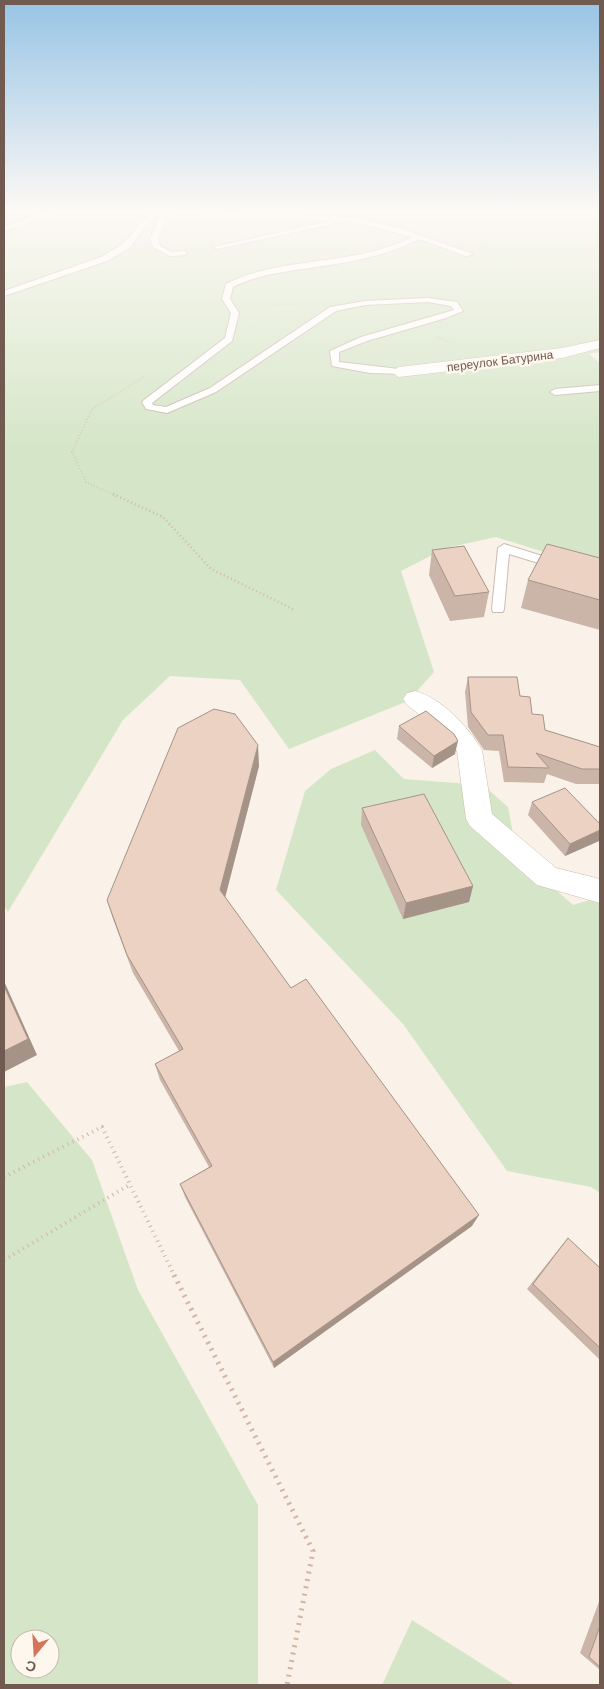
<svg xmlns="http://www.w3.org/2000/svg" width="604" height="1689" font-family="Helvetica,sans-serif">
  <rect width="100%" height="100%" fill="#faf2e8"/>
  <path fill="#d5e6c8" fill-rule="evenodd" d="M4,213H600V352L589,354L600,363V570L496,537L446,548L401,571L434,672L408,701L289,749L240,680L170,676L123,720L8,912L4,906Z
    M375,750L404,779L483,785L508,807L517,855L573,905L600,897V1193L591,1187L507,1171L403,1024L276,890L305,791L331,769Z
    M27,1082L92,1160L138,1290L258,1505V1685H4V1087ZM20,1639H50V1669H20Z
    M412,1620L515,1685H382Z"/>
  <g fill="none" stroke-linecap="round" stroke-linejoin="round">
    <g stroke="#cbbbaf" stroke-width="2">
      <path id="service" d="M45,213H54L4,231V227Z
        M150,213H156L129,248L107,261L4,296V291L101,257L123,244Z
        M162,213H168L158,239L160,246L171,252L186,251V255L170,256L153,247L150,239Z
        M206,213L351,217L399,228L473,254L466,256L419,239C388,255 356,261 323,266C292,271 261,273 233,287L230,299L239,313L232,341L152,403L153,405L166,407L210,388L330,307L365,301L428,298L457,302L463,311L446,318L367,341L339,352V362L399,369L404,372L402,374L370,373L332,366L330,351L361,337L454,310L451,306L428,302L365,305L336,311L216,392L167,413L146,409L142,402L144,400L225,338L231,313L222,299L226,284C284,255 354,267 412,237L351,221L227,217Z
        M330,221L332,224L217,249L213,247Z
        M600,385V391L555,395L550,392L555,389Z
        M504,544L600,574V582L509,554L504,609L503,612H493L492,609L498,548Z"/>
    </g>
    <g stroke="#cbbbaf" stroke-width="1">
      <path id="minor" d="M600,340V348L562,358L399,377L391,372L399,367L562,348Z
        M415,691C442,698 468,727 482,750L492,814L556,868L600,879V903L537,885L470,826L466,819L457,751L446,735L407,705L403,699L407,693Z"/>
    </g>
    <path stroke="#d1b6a6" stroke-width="1" stroke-dasharray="0.5 2" stroke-linecap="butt" d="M477,213L472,221L484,235L486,243L484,244
      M252,306L304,304"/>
    <path stroke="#d1b6a6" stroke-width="2" stroke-dasharray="0.5 2.5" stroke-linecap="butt" d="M438,338L454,343
      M116,496L86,482L72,452L92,409L144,377"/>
    <path stroke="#d1b6a6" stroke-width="2.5" stroke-dasharray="1 3" stroke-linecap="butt" d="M113,494L163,517L211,569L295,610"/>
    <path stroke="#d1b6a6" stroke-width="4" stroke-dasharray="1 4.5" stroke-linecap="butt" d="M4,1177L102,1127L175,1277
      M4,1260L129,1185"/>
    <path stroke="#d1b6a6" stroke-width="5" stroke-dasharray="2 5.5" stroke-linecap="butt" d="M174,1275L313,1551L287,1685"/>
    <use href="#service" fill="#fff" fill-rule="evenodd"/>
    <use href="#minor" fill="#fff" fill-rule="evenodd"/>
  </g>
  <path fill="#cbb5a8" d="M432,550L489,592L484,617L450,621L429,575Z
    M600,558V630L521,608L528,580Z
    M600,635V645L599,639Z
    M468,677L520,696L532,714L545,730L600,747V784H576L547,774L544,783L504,782L499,751L484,750L468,727L465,692Z
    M399,726L455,754L432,768L397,739Z
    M259,766L225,898L291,988L472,1226L274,1368L185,1197L180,1184L209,1167L160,1080L155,1064L179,1051L133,973L113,919L107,900Z
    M532,802L599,841L565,856L528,815Z
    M362,808L473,886L469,902L403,919L361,825Z
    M568,1238L600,1268V1360L527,1289L562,1245Z
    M600,1599V1670L580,1653Z"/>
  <path fill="#a59388" d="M458,741L455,754L432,768L434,756Z
    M258,745L259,766L222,909L220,890Z
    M600,830V837L599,841L565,856L570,844Z
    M473,886L469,902L403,919L406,903Z
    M4,981L37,1055L4,1072Z
    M479,1215L472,1226L274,1368L273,1362Z"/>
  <path fill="#ecd2c3" stroke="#a59388" d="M547,544L600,558V600L528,580Z
    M464,546L489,592L455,596L432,550Z
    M468,677H517L520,696L530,697L532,714L543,715L545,730L600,747V769H582L536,753L549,768L508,767L503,735H488L471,712Z
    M214,709L235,714L258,745L220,890L291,988L306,979L479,1215L273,1362L180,1184L212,1166L155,1064L183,1049L127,955L107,900L178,728Z
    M426,711L454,734L458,741L434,756L399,726Z
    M565,788L600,824V830L570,844L532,802Z
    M424,794L473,886L406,903L362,808Z
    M4,986L28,1039L4,1051Z
    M568,1238L600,1268V1348L533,1284Z
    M600,1626V1667L589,1657Z"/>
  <linearGradient id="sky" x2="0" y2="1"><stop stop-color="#97c4e5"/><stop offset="0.47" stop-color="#fdf9f5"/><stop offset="1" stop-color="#fdf9f5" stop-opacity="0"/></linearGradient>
  <rect width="604" height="449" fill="url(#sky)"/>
  <g text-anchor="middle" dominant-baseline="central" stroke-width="5" stroke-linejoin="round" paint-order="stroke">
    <g font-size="12" fill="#715a4f" stroke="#fdf7ee">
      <text transform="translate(500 361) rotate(-7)">переулок Батурина</text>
    </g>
  </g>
  <rect width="604" height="1689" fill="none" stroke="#715a4f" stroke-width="10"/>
  <g transform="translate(35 1654) rotate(198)"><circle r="24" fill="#fdf7ee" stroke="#c5b8ae"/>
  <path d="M0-4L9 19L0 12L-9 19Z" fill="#d5745b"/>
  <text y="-8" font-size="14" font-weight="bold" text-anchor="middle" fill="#715a4f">С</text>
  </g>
</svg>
